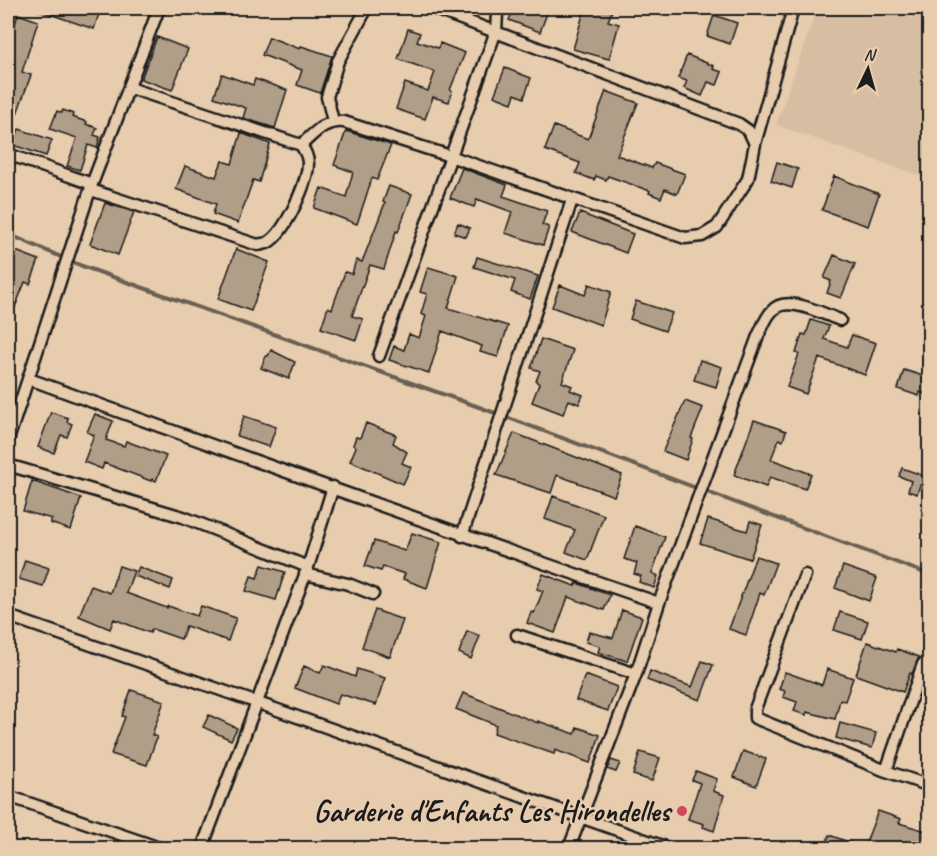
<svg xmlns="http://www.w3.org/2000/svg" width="937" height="856" font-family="Caveat,sans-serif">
  <rect width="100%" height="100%" fill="#e7ccae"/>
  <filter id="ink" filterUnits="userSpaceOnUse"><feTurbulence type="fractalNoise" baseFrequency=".0167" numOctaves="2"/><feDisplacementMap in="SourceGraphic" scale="12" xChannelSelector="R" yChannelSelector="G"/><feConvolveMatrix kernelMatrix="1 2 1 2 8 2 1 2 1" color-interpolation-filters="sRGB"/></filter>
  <g filter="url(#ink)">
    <path fill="#d7bea3" d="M817,8H929V179L776,125Z"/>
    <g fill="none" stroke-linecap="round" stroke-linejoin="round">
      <path stroke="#695f53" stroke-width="4" d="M8,234L82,266L479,407L930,575"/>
    </g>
    <path fill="#b19e88" stroke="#1c1c1c" stroke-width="1.5" d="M32,8H101L94,29Z
      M514,8H549L540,32L509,20Z
      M585,8H613L608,21L619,24L609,59L573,49Z
      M18,14L38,21L22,72L31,75L9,136L8,48Z
      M714,15L737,23L730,44L707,36Z
      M408,29L420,33L417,41L438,48L440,43L465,53L450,90L452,91L449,102L433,97L425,119L396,109L405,83L428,91L435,72L398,59Z
      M157,37L188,49L172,90L141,79Z
      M269,37L300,49L301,46L332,56L320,93L297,85L302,70L262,55Z
      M687,55L714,66L713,69L722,72L717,85L708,82L702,96L684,88L687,81L678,78Z
      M505,68L531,78L524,98L515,94L512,103L494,96Z
      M222,74L253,85L255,79L287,90L275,128L243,118L246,108L214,97Z
      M606,91L638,103L617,155L652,168L655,163L685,174L677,194L665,189L661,198L649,193L650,191L608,176L606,180L596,176L594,180L576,173L580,163L545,150L554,126L588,139Z
      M63,110L73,114L72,117L87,122L86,124L97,128L94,135L100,137L97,148L88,145L80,170L67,166L77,138L50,129L57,111L62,113Z
      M19,129L52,140L46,156L13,145Z
      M346,131L391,145L377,180L372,178L357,224L314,208L321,188L346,197L353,172L334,165Z
      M241,133L270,144L259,182L253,180L238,223L213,214L216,204L176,189L185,166L216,177L222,161L232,164Z
      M777,162L798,169L792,188L771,181Z
      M462,168L507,185L503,196L547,211L542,225L549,227L543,245L505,233L512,212L477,199L474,207L450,198Z
      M834,176L879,194L868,226L822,210Z
      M389,186L412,194L398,232L396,231L384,269L370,265L352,316L363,319L356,340L321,328L328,307L332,309L345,272L352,274L356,260L362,262L385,203L383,202Z
      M105,203L134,212L118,255L90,244Z
      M580,213L633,234L626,253L572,232Z
      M458,223L470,228L466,237L454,233Z
      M8,248L39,260L30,284L25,282L8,325Z
      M236,249L269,262L251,311L218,299Z
      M834,255L855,264L841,298L827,293L831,281L824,278Z
      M477,257L538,276L530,299L511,292L515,280L474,267Z
      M428,267L458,276L448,308L508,326L498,357L480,352L482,346L442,331L429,373L389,360L394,346L404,350L409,334L419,338L426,316L421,314L427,294L420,292Z
      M589,284L611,292L601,325L552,307L560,285L585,295Z
      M636,301L672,313L665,331L630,319Z
      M811,320L829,326L824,339L847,347L852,335L876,343L865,375L819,358L806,394L787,387L799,354L796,353L802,334L806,335Z
      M541,339L573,350L562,382L572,386L570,390L583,395L579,404L569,400L563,414L532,402L539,384L536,381L540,371L531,368Z
      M271,350L295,362L289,379L261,368L266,356H268Z
      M700,360L722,367L716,387L694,380Z
      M904,370L930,378V396L920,392L919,396L898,389Z
      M685,401L703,408L691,438L693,439L686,460L663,451Z
      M51,412L68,418L67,422L72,424L67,437L61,435L54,453L38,447Z
      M95,414L113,421L106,440L124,446L126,441L166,456L156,481L152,479L151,481L104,463L102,469L84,462L94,435L87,432Z
      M244,416L276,427L269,447L237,436Z
      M754,420L786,431L783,441L779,439L771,459L811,474L805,489L770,477L766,487L734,475Z
      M366,423L396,435L393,443L407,452L402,463L411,467L403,484L350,461L356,447L353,445L356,437L360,438Z
      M514,433L622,475L614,496L557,475L551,493L496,475Z
      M902,468L930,478V489L920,485L917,494L908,491L911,481L899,476Z
      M32,481L81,498L71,530L50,523L52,519L23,511Z
      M553,496L604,515L587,560L566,552L575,530L545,519Z
      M708,519L747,531L750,521L762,525L750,559L700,543Z
      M635,526L665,537L652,573L658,576L654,588L639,582L641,576L634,574L637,563L624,559Z
      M412,533L441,542L427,588L403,579L405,574L383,567L381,571L365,566L374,541L405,551Z
      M756,556L776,563L764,595L760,593L746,635L729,629Z
      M25,560L49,568L43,586L19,579Z
      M262,565L285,572L276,600L246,591L251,576L257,578Z
      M119,566L134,571L126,593L167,608L168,606L197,616L201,606L236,618L228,641L186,626L181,639L152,629L150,633L114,619L110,629L79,616L91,586L110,593Z
      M843,566L877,578L869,601L835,588Z
      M139,567L173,580L170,589L135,576Z
      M543,574L575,586L577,583L610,595L604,610L568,597L555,633L527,623L531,612L534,613L543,591L537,589Z
      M375,610L403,620L390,657L362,647Z
      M622,610L642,617L627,661L598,652L600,646L586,642L589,632L613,638Z
      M840,612L868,621L862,639L834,630Z
      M467,631L480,636L471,659L459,653Z
      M867,642L896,652L897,649L919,657L912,674L910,673L903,692L856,675Z
      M702,661L713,665L700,700L647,680L650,671L692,687Z
      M324,665L355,677L357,669L385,678L376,705L340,694L336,704L295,688L304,666L320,673Z
      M827,669L853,678L845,701L840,700L835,719L807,712L806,715L794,711L797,702L783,697L785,691L779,689L785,672L822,685Z
      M585,675L617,687L608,711L576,700Z
      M131,690L164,701L152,735L157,737L147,765L111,754L125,717L122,716Z
      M463,693L538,723V721L575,734L577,727L600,735L590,763L555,750L554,754L494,733L496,725L456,709Z
      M209,715L237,728L231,740L203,727Z
      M840,723L876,733L872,748L836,738Z
      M743,751L766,759L756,786L734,777Z
      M640,752L660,758L652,781L633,775Z
      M611,760L620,763L616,772L607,769Z
      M696,771L717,779L713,791L724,795L714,831L703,827L704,824L688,819L700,783L692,780Z
      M878,811L901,819L899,823L926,831L925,836L930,837V849H874L865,845Z
      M829,835L863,847V849H825Z"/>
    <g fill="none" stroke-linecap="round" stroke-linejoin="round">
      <g stroke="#1c1c1c" stroke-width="15">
        <path id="street" d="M432,8L739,124L749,131L755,144
          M333,121L327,97L338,61L367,8
          M301,145C315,133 324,120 344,122L450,156L685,238L702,236L717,227L748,179L755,144L793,9
          M8,154L92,184
          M91,190L258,245C261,244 264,244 267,243C285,234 308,182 308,163C308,156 305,151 301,145L130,88
          M379,356L496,31L497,14L499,8
          M29,379C239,455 448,531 659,603
          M8,440L92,184L159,8
          M8,465L183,517L308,567
          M462,536L572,200
          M305,574L348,584L373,594
          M805,575L755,709V718L886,771L930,786
          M8,616L258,703L668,848
          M517,635L636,674
          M886,771L923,664
          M8,796L160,848
          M202,848L308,567L333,487
          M569,848L636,674L659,603L758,336C762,328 766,317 772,311C786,294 823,314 840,320"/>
      </g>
      <use href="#street" stroke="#e7ccae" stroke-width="10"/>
    </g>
  </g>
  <circle fill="#d1495b" stroke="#e7ccae" stroke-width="2" cx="682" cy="811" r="6"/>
  <g text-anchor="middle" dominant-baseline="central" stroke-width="5" stroke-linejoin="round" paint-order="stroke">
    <g font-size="30" font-weight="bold" fill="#1c1c1c" stroke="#e7ccae" text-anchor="end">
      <text x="670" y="811">Garderie d'Enfants Les Hirondelles</text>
    </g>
  </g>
  <rect width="937" height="856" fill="none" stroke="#e7ccae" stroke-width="30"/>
  <rect x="15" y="15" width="907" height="826" fill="none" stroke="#1c1c1c" stroke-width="2" filter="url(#ink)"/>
  <g transform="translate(868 69) rotate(5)" stroke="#e7ccae" stroke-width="4.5" paint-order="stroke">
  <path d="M0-4.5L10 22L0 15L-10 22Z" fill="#1c1c1c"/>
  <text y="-9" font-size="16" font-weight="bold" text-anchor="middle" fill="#1c1c1c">N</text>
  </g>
</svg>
